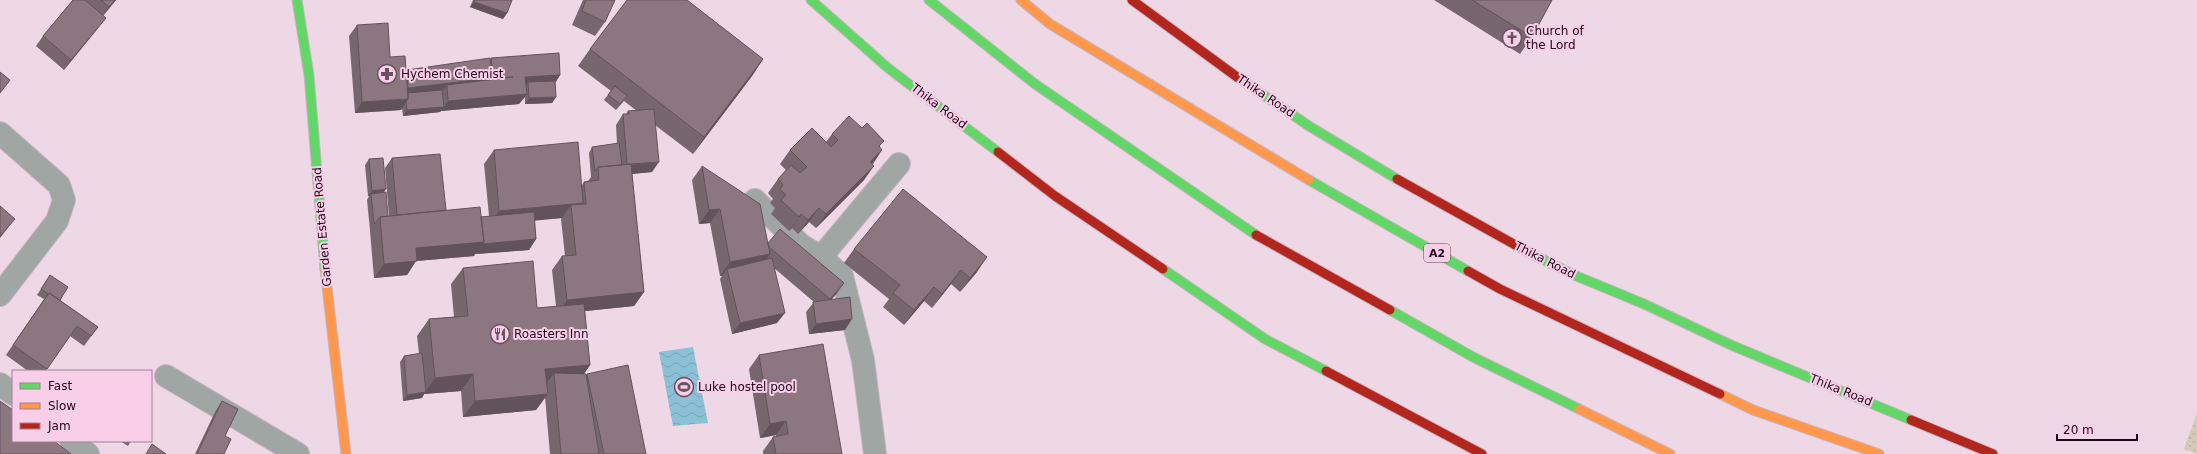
<svg xmlns="http://www.w3.org/2000/svg" width="2197" height="454" font-family="'DejaVu Sans',sans-serif">
  <defs>
    <pattern id="grass-dots" width="8" height="8" patternUnits="userSpaceOnUse"><rect width="8" height="8" fill="#d7c9b8"/><path d="M2 2h.1M6 6h.1" fill="none" stroke="#b8ab9e" stroke-width="1.8" stroke-linecap="round"/></pattern>
    <pattern id="water-waves" width="16" height="10" patternUnits="userSpaceOnUse"><rect width="16" height="10" fill="#8cc0d6"/><path d="M0 5q4-4 8 0t8 0" fill="none" stroke="#78a4b7"/></pattern>
  </defs>
  <rect width="100%" height="100%" fill="#efd8e6"/>
  <path fill="url(#grass-dots)" d="M2197,413V454L2184,449Z"/>
  <path fill="url(#water-waves)" d="M693,347L708,423L673,426L659,352Z"/>
  <g fill="none" stroke-linecap="round" stroke-linejoin="round">
    <g stroke="#c8b4c0" stroke-width="24">
      <path id="street" d="M0,133L59,185L64,200L57,221L0,295
        M755,200L801,245L821,257L842,276L863,360L875,454
        M821,257L899,164
        M166,376L298,454
        M0,384L13,394
        M71,441L88,454"/>
    </g>
    <g stroke="#c8b4c0" stroke-width="11">
      <path id="fast" d="M297,0L309,75L325,269
        M811,0L888,68L998,152
        M929,0L1035,84L1256,235
        M1237,77L1309,126L1397,179
        M1309,180L1468,271
        M1528,252L1574,275L1644,304L1731,345L1911,420
        M1163,269L1265,339L1326,371
        M1390,310L1473,357L1579,409"/>
    </g>
    <g stroke="#c8b4c0" stroke-width="11">
      <path id="slow" d="M1021,0L1050,24L1309,180
        M325,269L346,454
        M1720,394L1753,410L1879,454
        M1579,409L1670,454"/>
    </g>
    <g stroke="#c8b4c0" stroke-width="11">
      <path id="jam" d="M1132,0L1237,77
        M998,152L1055,196L1163,269
        M1397,179L1528,252
        M1256,235L1390,310
        M1468,271L1500,289L1720,394
        M1326,371L1482,454
        M1911,420L1993,454"/>
    </g>
    <use href="#street" stroke="#a0a6a3" stroke-width="22"/>
    <use href="#fast" stroke="#63d668" stroke-width="9"/>
    <use href="#slow" stroke="#ff974d" stroke-width="9"/>
    <use href="#jam" stroke="#b3261e" stroke-width="9"/>
  </g>
  <path fill="#78666f" d="M73,0H116L103,16L98,28L64,70L36,46L43,36Z
    M473,0H512L507,13L503,19L470,7Z
    M583,0H615L605,22L595,36L572,25Z
    M1434,0H1552L1532,37L1520,54Z
    M357,25L406,72L407,70L490,60L491,58L560,75L555,83L556,97L552,103L525,104V97L519,104L441,111L440,112L403,116L402,108L401,110L355,113L349,36Z
    M590,49L763,59L752,76L693,154L655,125L652,172L632,174L644,292L634,306L585,311L590,365L584,374L586,375L587,374L646,454H550L545,397L536,410L463,417L461,391L424,394L422,398L403,401L400,362L404,356L419,354L417,336L429,319L454,317L451,284L463,268L537,308L556,306L552,270L562,256H565L561,219L562,218L534,220L536,239L529,250L475,254L474,256L416,261L407,275L374,278L370,231V230L367,200L369,196H368L365,165L369,159L384,192L388,216H389L385,168L392,158L446,210L481,217L489,216L484,164L494,150L582,185L584,182L588,181L591,177L589,153L592,147L617,144L616,125L623,114H626L628,111H637L624,101L616,110L604,100L611,91L578,66Z
    M832,134L880,147L872,164L864,180L816,228L809,222L798,234L792,228L789,231L771,214L775,208L770,203L773,199L768,193L778,179L786,170L780,164L790,150L826,142Z
    M702,166L768,243L837,293L831,300L845,330L809,334L806,312L814,302L774,268L777,323L732,334L720,279L722,276H720L710,223L699,224L692,180Z
    M854,249L977,272L960,292L951,284L932,308L924,301L904,325L883,307L889,299L844,263Z
    M50,275L60,300L98,327L84,346L70,336L46,371H28L6,355L44,299L37,295Z
    M759,355L842,454H763V451L773,437L776,436V435L760,438L749,369Z
    M222,401L225,436L224,454H195L215,412Z
    M120,441H131L128,446Z"/>
  <path fill="#62535a" d="M115,0H116L102,17L109,7Z
    M474,2L507,13L503,19L470,7Z
    M106,18L98,28L64,70L71,60Z
    M763,59L752,76L693,154L704,137Z
    M560,75L553,86L528,82L525,87V77Z
    M492,78L484,88L447,85L441,93L401,98L408,88Z
    M527,94L519,104L441,111L448,101Z
    M556,97L552,103L525,104L529,98Z
    M408,99L401,110L355,113L362,102Z
    M444,107L440,112L403,116L407,110Z
    M882,150L873,164L870,162Z
    M659,162L652,172L620,175L627,165Z
    M874,166L864,180L816,228L826,214Z
    M386,189L382,195L371,194L369,196H368L372,191Z
    M583,203L573,217L571,205L562,218L489,225L499,211Z
    M819,208L809,222L798,234L808,220Z
    M720,209L710,223L699,224L709,210Z
    M801,214L792,228L789,231L799,217Z
    M15,219L7,229L0,238V236Z
    M536,239L529,250L475,254L474,256L416,261L407,275L374,278L384,264L416,248L484,242Z
    M770,254L761,268L727,269L722,276H720L730,262Z
    M987,257L977,272L960,292L970,278Z
    M961,270L951,284L932,308L942,294Z
    M844,283L837,293L823,309L830,299Z
    M934,287L924,301L904,325L914,310Z
    M644,292L634,306L557,314L567,300Z
    M785,313L777,323L732,334L740,323Z
    M852,319L845,330L809,334L816,324Z
    M590,365L579,381L554,373L546,384L545,369Z
    M473,374L461,391L424,394L422,398L403,401L407,395L425,392L435,378Z
    M548,394L536,410L463,417L475,401Z
    M786,421L776,435L760,438L770,424Z"/>
  <path fill="#8c7781" stroke="#62535a" d="M73,0H85L106,18L71,60L43,36Z
    M101,0H115L109,7Z
    M475,0H512L507,13L474,2Z
    M586,0H615L605,22L582,11Z
    M627,0H687L763,59L704,137L590,49Z
    M1472,0H1552L1532,37Z
    M388,23L390,57L405,56L408,99L362,102L357,25Z
    M559,53L560,75L525,77L527,94L448,101L447,85L513,77L493,78L491,58Z
    M490,58L492,78L408,88L407,70Z
    M0,72L10,80L0,93Z
    M555,81L556,97L529,98L528,82Z
    M615,86L627,96L620,104L608,95Z
    M442,90L444,107L407,110L406,102L408,99V93Z
    M654,109L659,162L631,164H627L623,114H629L628,111Z
    M849,116L862,128L867,123L884,141L879,146L882,150L870,162L874,166L826,214L819,208L808,220L801,214L799,217L781,200L786,195L780,189L783,185L778,179L791,165L800,173L807,167L790,150L812,128L831,147L838,140L832,134Z
    M578,142L583,203L499,211L494,150Z
    M619,143L622,165L598,167L595,171L592,147Z
    M440,154L446,210L397,215L392,158Z
    M383,158L386,189L372,191L369,159Z
    M631,164L644,292L567,300L562,256L576,255L571,205L586,204L584,182L599,180L598,167Z
    M702,166L760,204L770,254L730,262L720,209L709,210Z
    M903,189L987,257L970,278L961,270L942,294L934,287L914,310L893,293L900,285L854,249Z
    M386,192L388,216L380,217L374,224L371,194Z
    M0,206L15,219L0,236Z
    M480,207L484,242L416,248L417,261L384,264L380,217Z
    M534,212L536,239L483,244L484,242L481,217Z
    M780,229L844,283L830,299L769,247L768,243Z
    M772,258L785,313L740,323L727,269Z
    M533,261L537,308L584,304L590,365L545,369L548,394L475,401L473,374L435,378L429,319L468,316L463,268Z
    M50,275L68,287L60,300L49,293L48,294L41,289Z
    M49,293L98,327L91,336L77,326L47,369L13,345Z
    M850,297L852,319L816,324L813,302Z
    M823,344L842,454H776L773,437L788,434L786,421L770,424L759,355Z
    M422,353L426,392L407,395L404,356Z
    M628,365L646,454H604L587,374Z
    M554,373L586,374L599,454H561Z
    M0,401L13,410V441H54L71,454H0Z
    M222,401L238,409L225,436L231,439L224,454H197Z
    M152,444L166,454H146Z"/>
  <defs>
    <g id="church-ring" transform="scale(1)"><circle r="9.5" fill="#f9cee9" stroke="#685161" stroke-width="1.5"/><path d="M-1.2-6h2.4v3.5h3.3v2.4h-3.3V6h-2.4V-.1h-3.3v-2.4h3.3Z" fill="#685161"/></g>
    <g id="pharmacy-ring" transform="scale(1)"><circle r="9.5" fill="#f9cee9" stroke="#685161" stroke-width="1.5"/><path d="M-2-6h4v4h4v4h-4v4h-4v-4h-4v-4h4Z" fill="#685161"/></g>
    <g id="restaurant-ring" transform="scale(1)"><circle r="9.5" fill="#f9cee9" stroke="#685161" stroke-width="1.5"/><path d="M-5-6h1v4h1v-4h1v4h1v-4h1v5L-1.5 .5V6h-2V.5L-5-1ZM5-6V6H3V1.5H1.5Q1.5-4 5-6Z" fill="#685161"/></g>
    <g id="stadium-ring" transform="scale(1)"><circle r="9.5" fill="#f9cee9" stroke="#685161" stroke-width="1.5"/><path d="M0-5a6.5 5 0 1 0 0 10a6.5 5 0 1 0 0-10ZM-3.5-1.8h7v3.6h-7Z" fill="#685161"/></g>
  </defs>
  <g fill-rule="evenodd">
    <use href="#church-ring" x="1512" y="38"/>
    <use href="#pharmacy-ring" x="387" y="74"/>
    <use href="#restaurant-ring" x="500" y="334"/>
    <use href="#stadium-ring" x="684" y="387"/>
  </g>
  <g text-anchor="middle" dominant-baseline="central" stroke-width="4" stroke-linejoin="round" paint-order="stroke">
    <rect fill="#f9cee9" stroke="#614357" stroke-width="1" x="1424" y="244" width="26" height="18" rx="3"/>
    <g font-size="11" font-weight="bold" fill="#200819">
      <text x="1437" y="253">A2</text>
    </g>
    <g font-size="12" fill="#200819" stroke="#f9cee9" text-anchor="start">
      <text x="1526" y="31">Church of<tspan x="1526" dy="14">the Lord</tspan></text>
      <text x="401" y="74">Hychem Chemist</text>
      <text x="514" y="334">Roasters Inn</text>
      <text x="698" y="387">Luke hostel pool</text>
    </g>
    <g font-size="12" fill="#200819" stroke="#f9cee9">
      <text transform="translate(1266 96) rotate(34)">Thika Road</text>
      <text transform="translate(939 106) rotate(37)">Thika Road</text>
      <text transform="translate(322 227) rotate(-95)">Garden Estate Road</text>
      <text transform="translate(1545 260) rotate(27)">Thika Road</text>
      <text transform="translate(1841 390) rotate(22)">Thika Road</text>
    </g>
  </g>
  <rect x="12" y="370" width="140" height="72" fill="#f9cee9" stroke="#a27f96"/>
  <rect x="20" y="383" width="20" height="6" fill="#63d668" stroke="#a27f96"/>
  <text x="48" y="390" font-size="12" fill="#200819">Fast</text>
  <rect x="20" y="403" width="20" height="6" fill="#ff974d" stroke="#a27f96"/>
  <text x="48" y="410" font-size="12" fill="#200819">Slow</text>
  <rect x="20" y="423" width="20" height="6" fill="#b3261e" stroke="#a27f96"/>
  <text x="48" y="430" font-size="12" fill="#200819">Jam</text>
  <path d="M2057 434v6h80v-6" fill="none" stroke="#200819" stroke-width="2"/>
  <text x="2063" y="434" font-size="12" fill="#200819" stroke="#f9cee9" stroke-width="3" paint-order="stroke">20 m</text>
</svg>
